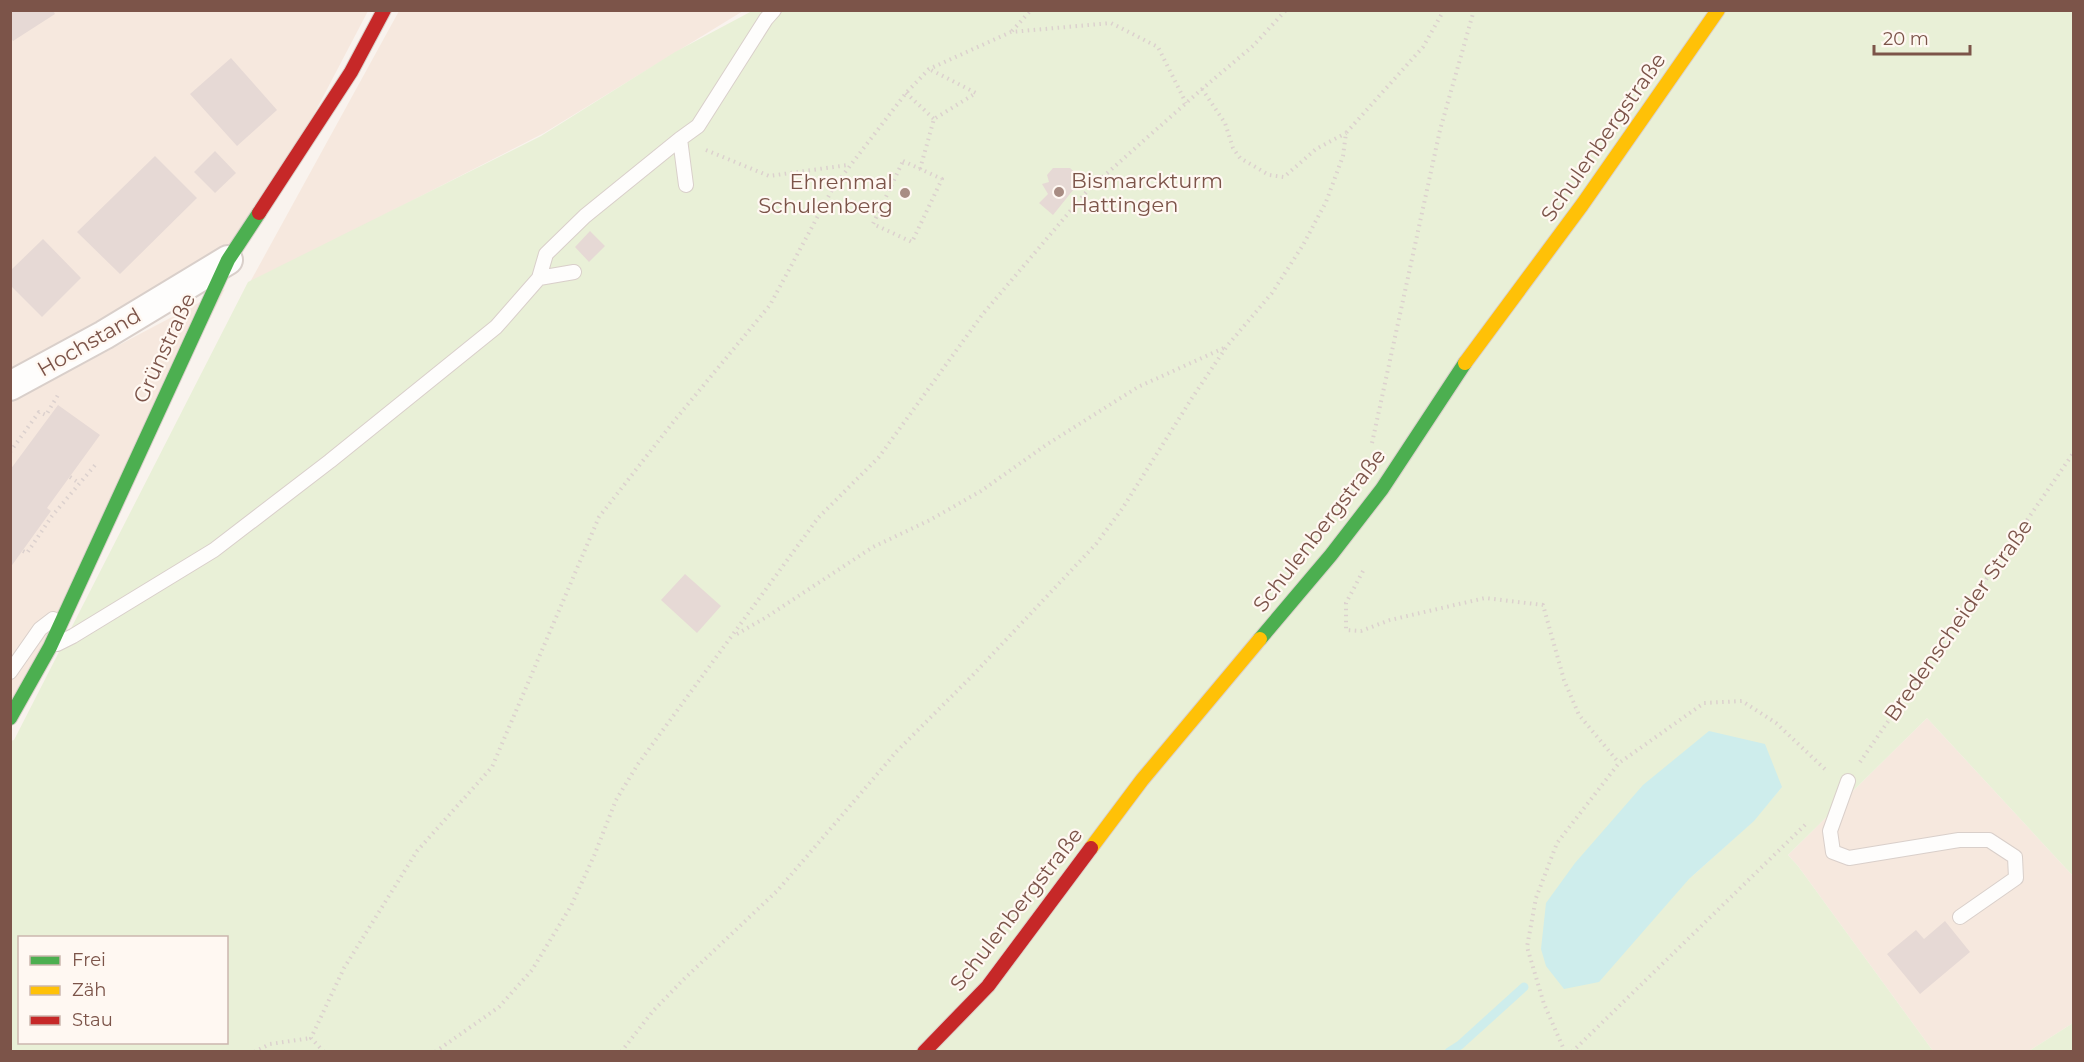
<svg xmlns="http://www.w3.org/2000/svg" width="2084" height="1062" font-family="Montserrat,sans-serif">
  <rect width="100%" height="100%" fill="#f9f3ee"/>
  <path fill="#f6e8de" d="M11,11H368L239,257L11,376Z
    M399,11H743L544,133L249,284Z
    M225,289L11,706V402Z
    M1927,718L2073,876V1023L2029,1051H1933L1798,866L1788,855Z"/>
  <path fill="#e9f0d7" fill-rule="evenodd" d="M752,11H2073V876L1927,718L1788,855L1798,866L1933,1051H11L10,741L14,740L248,282L541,136L675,52ZM1782,787L1753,821L1689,879ZM20,938H226V1042H20Z
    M2073,1023V1051H2029Z"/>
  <path fill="#ceedec" d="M1709,731L1765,744L1782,787L1754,821L1689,879L1599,982L1564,989L1546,966L1541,949L1546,903L1575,863L1643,785Z"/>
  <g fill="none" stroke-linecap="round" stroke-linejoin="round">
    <path stroke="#ceedec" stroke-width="9" d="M1449,1052L1460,1045L1524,987"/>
  </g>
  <path fill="#e6d9d5" d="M10,10H53L55,14L13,41L10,37Z
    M231,58L277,110L237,146L190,94Z
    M215,151L236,173L215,193L194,172Z
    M155,156L197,198L120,274L77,232Z
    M1053,168H1070L1082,179L1053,215L1039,203L1048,194L1042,184L1049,182L1047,175Z
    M590,231L605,246L589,262L575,247Z
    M43,239L81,278L42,317L10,285V271Z
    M58,405L100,435L47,508L51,511L10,568V470Z
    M685,574L721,606L697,633L661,600Z
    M1945,921L1970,952L1920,994L1887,954L1916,930L1924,939Z"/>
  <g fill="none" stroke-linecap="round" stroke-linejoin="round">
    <g stroke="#d9cfca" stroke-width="16">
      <path id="lane" d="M680,139L686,185
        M539,278L574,272
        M57,644L73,636L214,550L330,461L496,327L539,278L546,254L585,216L680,139L698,126L766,19L774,10
        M10,672L40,629L53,619
        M1848,781L1830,831L1833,852L1849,858L1959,840H1989L2015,857L2016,878L1960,917"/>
    </g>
    <g stroke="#d9cfca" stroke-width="32">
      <path id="street" d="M10,386L104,335L228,260"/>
    </g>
    <g stroke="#dad0cb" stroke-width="16">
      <path id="fast" d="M1260,639L1331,555L1382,489L1465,363
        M10,718L50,647L228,260L259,213"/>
    </g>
    <g stroke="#dad0cb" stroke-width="16">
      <path id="slow" d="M1465,363L1582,205L1718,10
        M1091,848L1142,780L1260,639"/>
    </g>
    <g stroke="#dad0cb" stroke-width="16">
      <path id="jam" d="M259,213L351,72L384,10
        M924,1052L988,986L1091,848"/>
    </g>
    <path stroke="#dcd1ce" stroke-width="4" stroke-dasharray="1.5 4.5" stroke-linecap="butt" d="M1012,31L1031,10
      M1202,89L1225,123L1233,148L1240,158L1269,175L1284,177L1316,149L1346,133
      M906,93L934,119
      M706,150L769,176L848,165
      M903,161L942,179L912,242L873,224Z
      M920,169L934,119L976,93L929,69
      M1372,443L1440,130L1474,10
      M10,452L39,412L46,415L58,395
      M70,477L79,483
      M23,551L27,553L52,516L96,464
      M1363,571L1346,603V630L1361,631L1390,620L1485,598L1543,605L1564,680L1579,715L1619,763
      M737,634L765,618L873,547L930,520L981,491L1046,445L1138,387L1226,347
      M1860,762L2074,452
      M254,1052L270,1044L311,1038
      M324,1052L311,1038L344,968L417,851L492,767L599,517L674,421L770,305L833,188L906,93L929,69L1011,32L1111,23L1158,47L1186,103
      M435,1052L499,1007L532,970L571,906L594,856L616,800L638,764L818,518L879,457L982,315L1088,190L1202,89L1253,46L1286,10
      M621,1052L653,1011L684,979L778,890L897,751L972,676L1096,544L1122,509L1192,398L1227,346L1272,293L1303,245L1326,202L1343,156L1346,133L1423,47L1444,10
      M1565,1052L1544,1004L1527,947L1536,898L1557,843L1619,763L1704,703L1742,701L1776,723L1828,772
      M1572,1052L1808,822"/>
    <use href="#lane" stroke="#fefdfc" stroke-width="14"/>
    <use href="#street" stroke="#fefdfc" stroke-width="28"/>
    <use href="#fast" stroke="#4caf50" stroke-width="14"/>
    <use href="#slow" stroke="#ffc107" stroke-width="14"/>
    <use href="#jam" stroke="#c62828" stroke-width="14"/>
  </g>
  <g fill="#a88c83" stroke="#fff8f2" stroke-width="2">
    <circle cx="1059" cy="192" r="6"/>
    <circle cx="905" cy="193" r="6"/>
  </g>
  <g text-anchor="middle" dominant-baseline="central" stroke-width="4.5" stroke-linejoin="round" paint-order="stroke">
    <g font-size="21" fill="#7c5449" stroke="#fff8f2">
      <text transform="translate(1603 137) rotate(-55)">Schulenbergstraße</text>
      <text transform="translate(89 342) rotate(-30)">Hochstand</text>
      <text transform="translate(164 348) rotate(-65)">Grünstraße</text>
      <text transform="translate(1319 530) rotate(-52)">Schulenbergstraße</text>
      <text transform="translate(1958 620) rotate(-55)">Bredenscheider Straße</text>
      <text transform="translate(1016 909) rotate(-52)">Schulenbergstraße</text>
    </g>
    <g font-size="21" fill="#7c5449" stroke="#fff8f2" text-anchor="start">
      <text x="1071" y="180">Bismarckturm<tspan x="1071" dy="24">Hattingen</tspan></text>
      <text x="893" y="181" text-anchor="end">Ehrenmal<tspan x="893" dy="24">Schulenberg</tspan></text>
    </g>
  </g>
  <rect width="2084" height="1062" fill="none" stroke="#7c5449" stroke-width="24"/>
  <rect x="18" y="936" width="210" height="108" fill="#fff8f2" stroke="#cbb6ae" stroke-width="1.5"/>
  <rect x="30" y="956" width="30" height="9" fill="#4caf50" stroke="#cbb6ae" stroke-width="1.5"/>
  <text x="72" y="966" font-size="18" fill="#7c5449">Frei</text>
  <rect x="30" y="986" width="30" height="9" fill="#ffc107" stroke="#cbb6ae" stroke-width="1.5"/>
  <text x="72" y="996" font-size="18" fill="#7c5449">Zäh</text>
  <rect x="30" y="1016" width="30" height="9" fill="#c62828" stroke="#cbb6ae" stroke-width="1.5"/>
  <text x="72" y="1026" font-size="18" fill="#7c5449">Stau</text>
  <path d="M1874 45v9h96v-9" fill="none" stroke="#7c5449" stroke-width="3"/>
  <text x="1883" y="45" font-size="18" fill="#7c5449" stroke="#fff8f2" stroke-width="4.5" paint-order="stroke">20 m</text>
</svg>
